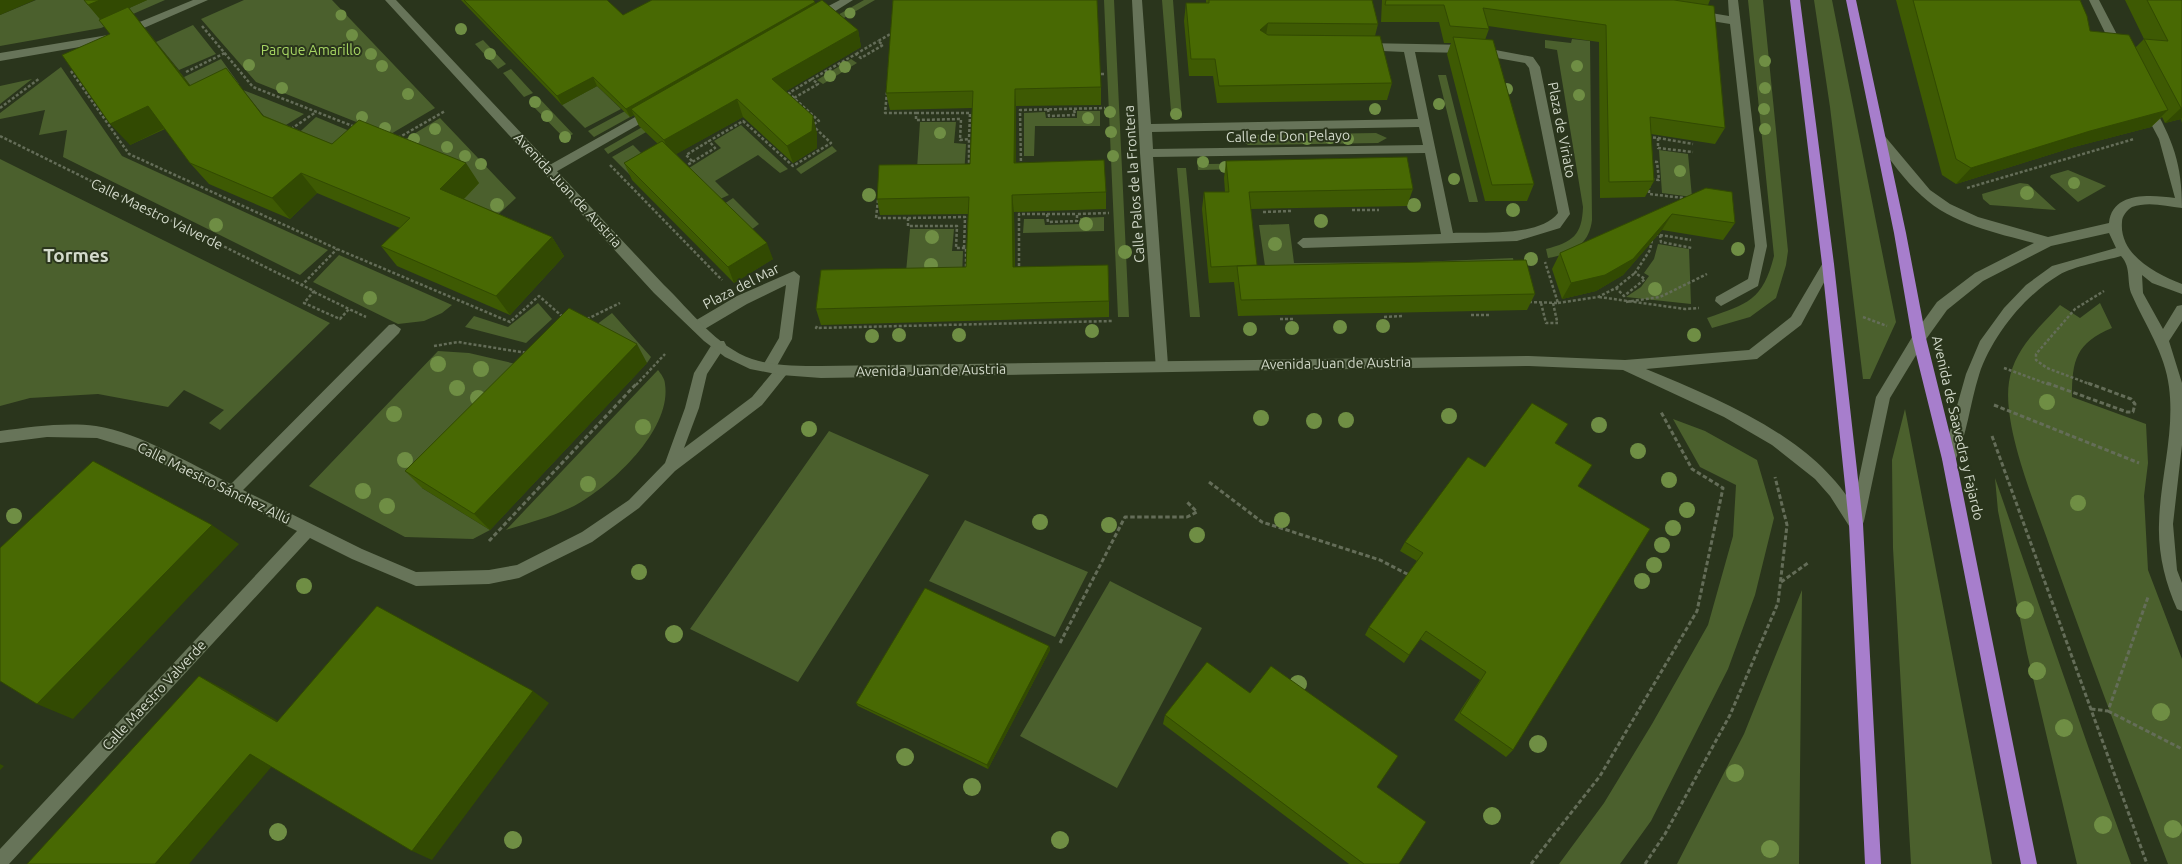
<svg xmlns="http://www.w3.org/2000/svg" width="2182" height="864" font-family="Ubuntu,sans-serif">
  <rect width="100%" height="100%" fill="#2a351c"/>
  <path fill="#4b602d" d="M36,0H88L103,20L147,0H165L101,28L0,46V15Z
    M244,0H332L435,108L389,135L256,82L201,19Z
    M864,0H875L608,154L604,149Z
    M1104,0H1114L1129,317H1118Z
    M1162,0H1173L1182,118L1174,115L1171,111Z
    M1748,0H1763L1788,251L1786,265L1776,298L1750,317L1712,328L1707,318C1748,304 1763,300 1774,256Z
    M1814,0H1832L1896,322L1870,379H1863L1830,107Z
    M193,25L216,54L179,70L156,42Z
    M1572,39L1590,41L1592,220C1589,245 1572,254 1548,258L1546,249C1573,242 1582,235 1583,207L1557,50L1545,48V40L1571,43Z
    M483,40L506,64L498,69L475,44Z
    M221,59L239,84L202,101L184,77Z
    M851,59L857,63L823,84L817,80Z
    M61,67L122,156L328,250L300,275L63,157L67,130L39,135L45,110L0,119V113Z
    M511,69L533,93L524,97L503,73Z
    M1438,75H1446L1478,202H1469Z
    M32,79L0,104V86Z
    M597,86L621,109L585,128L562,105Z
    M243,90L304,114L276,131Z
    M653,96L659,101L594,137L588,131Z
    M539,98L573,134L565,139L530,103Z
    M1077,111H1100V126H1035L1034,156H1024V113L1045,112L1046,118H1077Z
    M316,117L374,141L348,165L290,141Z
    M440,118L516,198L488,224L391,148Z
    M920,122H956L954,143L966,144L964,176L917,169Z
    M741,125L788,169L780,173L758,155L715,181L729,195L720,199L689,168L721,148L714,141Z
    M1376,133L1387,138L1378,143L1248,145L1240,140L1247,135Z
    M633,145L655,167L634,179L612,157Z
    M832,146L837,151L801,174L796,169Z
    M1659,150L1688,154L1692,197L1662,193Z
    M1197,158H1208V164L1398,161L1399,166L1198,170Z
    M0,159L330,323L220,430L209,423L224,410L184,390L168,407L98,394L30,398L0,406Z
    M1177,168H1186L1200,317H1190Z
    M2068,170L2106,186L2078,202L2050,177L2051,175Z
    M2020,183L2028,184L2056,210L1990,205L1983,199L1982,194Z
    M733,198L759,224L751,230L724,204Z
    M1104,217V231L1023,233L1024,219H1044L1045,225L1080,224V218Z
    M1289,224L1294,263L1419,262L1513,258L1515,268L1266,273L1259,225Z
    M910,229H954L952,251H963L962,278L906,272Z
    M1658,244L1689,249L1691,304L1626,297L1641,287L1649,276L1644,273L1654,259Z
    M339,255L452,305L442,313L424,321L398,324L313,282Z
    M538,303L552,319L526,343L465,327L474,316L508,327Z
    M2100,303L2112,328C2076,343 2072,360 2072,397L2146,424L2148,463L2144,496L2148,570L2182,659V864H2168C2128,761 2089,657 2052,553C2037,508 2002,428 2009,382C2014,349 2039,328 2060,305L2080,318Z
    M612,313L651,357L647,363L588,331Z
    M438,351L469,353L516,364L422,488L490,530L473,539L405,537L309,486Z
    M658,370C661,374 665,379 665,384C672,430 611,486 574,506C552,517 528,523 506,530Z
    M1905,409L1986,830L1992,864H1911L1893,548L1892,460Z
    M1673,419L1705,431L1757,460L1774,518L1755,595L1728,669L1651,821L1620,864H1559L1604,803L1652,724L1708,625L1733,536L1736,485L1700,467Z
    M829,431L929,475L798,682L690,629Z
    M1995,478L2089,749L2131,864H2077L2027,653L1998,511Z
    M965,520L1088,572L1055,637L929,581Z
    M1110,581L1202,628L1117,788L1020,736Z
    M1802,590L1799,864H1677L1744,734Z"/>
  <g fill="none" stroke-linecap="round" stroke-linejoin="round">
    <path stroke="#646d58" stroke-width="2.5" stroke-dasharray="3 2" stroke-linecap="butt" d="M202,26L253,87L355,127
      M856,54L878,41
      M71,71L129,154L337,249L510,322L539,296L564,318
      M186,72L225,53
      M1096,74H1104
      M887,92L885,113H916V120L961,119L960,140L969,139V167
      M794,98L789,93L812,79
      M0,108L40,78
      M1048,109L1049,116L1075,115L1074,109
      M916,113H970L969,139
      M291,129L316,112
      M0,136L314,291L304,303L340,319L349,309L366,317
      M1648,137L1658,138V148L1693,152
      M398,138L445,111
      M1658,138L1693,144
      M692,161L686,155L709,141
      M1650,161L1657,162L1659,180L1651,179
      M610,165L722,280
      M1021,166L1020,110L1105,108
      M684,167L715,148L709,141L743,121L793,166L831,143L812,125L819,121L794,98L818,84L812,79L856,54L861,58L883,45L878,41L894,32
      M1649,185V194L1684,198
      M1967,188L2134,139
      M878,200L876,218H908V226H957L956,248H966V270
      M1352,210H1379
      M1263,212L1291,211
      M1047,214H1077
      M908,218L965,217L964,248
      M1655,234L1660,235L1661,242L1692,248
      M1660,235L1691,240
      M1019,271V214H1047L1048,222L1077,221V214L1109,213
      M301,286L337,249
      M1616,288L1635,273
      M314,292L349,309
      M1599,297L1685,309L1699,308
      M1529,302L1558,303L1545,262
      M1626,302L1660,297L1707,274
      M1541,303L1546,323H1558
      M1553,303L1557,321
      M1558,303L1598,297L1616,288L1624,296L1645,279L1635,273L1650,250L1652,240
      M1471,315H1491
      M1384,317L1403,316
      M1863,317L1887,326
      M587,319L620,303
      M1280,319H1295
      M817,326L816,328L1113,321
      M434,346L458,342L527,353
      M2004,368L2050,385
      M636,385L665,354
      M2092,385L2047,368L2036,360V354L2075,309L2104,291"/>
    <path stroke="#646d58" stroke-width="3" stroke-dasharray="4.5 2.5" stroke-linecap="butt" d="M2047,383L2127,412H2133L2135,404L2131,399L2088,383
      M1994,405L2139,463
      M1992,436L2147,864
      M1209,482L1262,522L1380,560L1411,576
      M489,541L637,383
      M1781,582L1808,563
      M1060,643L1125,517H1187L1197,512L1187,502
      M2091,709L2108,711L2148,597
      M2108,711L2182,749
      M1531,864L1600,776L1697,611L1723,488L1692,469L1661,412
      M1645,864L1665,834L1730,715L1778,603L1787,525L1775,477"/>
    <path fill="#677459" fill-rule="evenodd" d="M193,0H208L114,41L0,61V53L108,35Z
      M840,0H853L821,20H813V14Z
      M1132,0H1142L1151,124L1418,119L1404,52L1361,50V44L1365,43L1469,45L1533,57L1540,67L1570,214L1560,228L1517,241L1303,248L1297,243L1303,238L1441,234L1425,153L1153,157L1168,365L1166,369H1156L1140,153ZM1415,52L1469,53L1525,63L1529,68L1558,213C1540,237 1481,232 1453,233ZM1419,127L1423,145L1153,149L1152,132Z
      M1728,0H1738L1767,246L1758,286L1721,306L1715,301L1716,297L1748,279L1755,246L1730,24L1699,19L1694,15L1699,11L1729,16Z
      M2089,0H2099L2124,48L2122,51H2114Z
      M2147,101L2151,102C2173,140 2182,164 2182,208C2166,206 2148,201 2132,207C2127,210 2122,216 2122,222C2119,255 2156,274 2182,284V294L2152,283L2142,275L2143,293L2163,329L2177,306L2182,305V321L2169,341L2182,383V445L2173,524L2177,570L2182,583V611L2177,609C2165,582 2158,553 2159,524C2160,478 2175,433 2169,387C2165,353 2145,325 2132,295C2126,282 2132,268 2121,256C2104,261 2074,266 2059,275C2024,296 1992,336 1979,375C1970,403 1967,436 1954,463L1949,465L1944,463L1942,459L1966,374L1980,341L2004,308L2026,285L2052,266L2116,248L2109,233L2051,246L1983,281L1947,310L1924,342L1890,398L1864,521L1862,526L1857,527L1852,526L1850,521L1876,397L1914,334L1937,302L1975,273L2034,243C1996,233 1952,224 1922,196C1904,180 1890,159 1875,140V134H1883L1930,190L1950,204L1978,217L2048,237L2109,223C2112,191 2152,195 2175,198L2159,139L2141,105Z
      M653,107L657,108V114L554,173H546L544,170L546,167Z
      M794,271L800,276L792,339L774,371H764L762,367L779,338L786,285L747,304L703,330H693L691,326L693,322L737,296Z
      M394,324L401,329L399,333L243,490L362,549L416,572L489,570L517,565L582,532L629,500L665,463L685,408L694,373L714,341H724L726,345L707,374L699,408L684,448L752,397L778,366H788L790,370L762,405L675,471L639,508L592,542L519,578L489,584L416,586L352,559L310,538L9,864H0V849L297,531L133,449L97,438L47,437L0,443V431C32,427 64,422 96,426C139,432 192,465 231,484L389,325Z"/>
    <path fill="#677459" fill-rule="evenodd" d="M385,0H396L664,285C690,310 717,347 752,359C774,366 798,366 821,366L1529,356L1625,360L1749,350L1791,317L1824,261H1832L1834,264L1801,325L1757,359L1646,369C1725,402 1825,441 1863,524L1861,529L1856,530L1851,529L1830,496L1815,479L1772,445L1724,417L1623,370L1529,366L821,378L781,375L750,369L725,357L704,341L654,293Z"/>
    <path fill="#a77ecc" fill-rule="evenodd" d="M1790,0H1800L1834,264L1863,524L1881,864H1865L1849,524L1822,264Z
      M1846,0H1856L1906,233L1926,338L1956,459L2037,864H2021L1942,459L1912,338L1894,233Z"/>
  </g>
  <g fill="#6f8e44">
    <circle cx="850" cy="13" r="5.5"/>
    <circle cx="341" cy="15" r="5.5"/>
    <circle cx="461" cy="29" r="6"/>
    <circle cx="352" cy="35" r="6"/>
    <circle cx="371" cy="54" r="6"/>
    <circle cx="490" cy="54" r="6"/>
    <circle cx="1765" cy="61" r="6"/>
    <circle cx="249" cy="65" r="6"/>
    <circle cx="382" cy="66" r="6"/>
    <circle cx="1577" cy="66" r="6"/>
    <circle cx="845" cy="67" r="6"/>
    <circle cx="830" cy="76" r="6"/>
    <circle cx="282" cy="88" r="6"/>
    <circle cx="1765" cy="88" r="6"/>
    <circle cx="1507" cy="89" r="6"/>
    <circle cx="408" cy="94" r="6"/>
    <circle cx="1579" cy="95" r="6"/>
    <circle cx="535" cy="102" r="6"/>
    <circle cx="1439" cy="104" r="6"/>
    <circle cx="1375" cy="109" r="6"/>
    <circle cx="1764" cy="109" r="6"/>
    <circle cx="1110" cy="112" r="6"/>
    <circle cx="1176" cy="114" r="6"/>
    <circle cx="547" cy="116" r="6"/>
    <circle cx="362" cy="117" r="6"/>
    <circle cx="1088" cy="118" r="6"/>
    <circle cx="385" cy="128" r="6"/>
    <circle cx="435" cy="129" r="6"/>
    <circle cx="1765" cy="129" r="6"/>
    <circle cx="1111" cy="132" r="6"/>
    <circle cx="940" cy="133" r="6"/>
    <circle cx="565" cy="137" r="6"/>
    <circle cx="1330" cy="138" r="6"/>
    <circle cx="414" cy="139" r="6"/>
    <circle cx="1307" cy="139" r="6"/>
    <circle cx="1348" cy="139" r="6"/>
    <circle cx="447" cy="147" r="6"/>
    <circle cx="465" cy="156" r="6"/>
    <circle cx="1113" cy="156" r="6"/>
    <circle cx="1203" cy="162" r="6"/>
    <circle cx="481" cy="164" r="6"/>
    <circle cx="1225" cy="167" r="6"/>
    <circle cx="1680" cy="171" r="6"/>
    <circle cx="1454" cy="179" r="6"/>
    <circle cx="2074" cy="183" r="6"/>
    <circle cx="2027" cy="193" r="7"/>
    <circle cx="869" cy="195" r="7"/>
    <circle cx="497" cy="205" r="7"/>
    <circle cx="1414" cy="205" r="7"/>
    <circle cx="1513" cy="210" r="7"/>
    <circle cx="1321" cy="221" r="7"/>
    <circle cx="1086" cy="224" r="7"/>
    <circle cx="216" cy="225" r="7"/>
    <circle cx="932" cy="237" r="7"/>
    <circle cx="1275" cy="244" r="7"/>
    <circle cx="1738" cy="249" r="7"/>
    <circle cx="1125" cy="252" r="7"/>
    <circle cx="1531" cy="259" r="7"/>
    <circle cx="931" cy="265" r="7"/>
    <circle cx="1655" cy="289" r="7"/>
    <circle cx="370" cy="298" r="7"/>
    <circle cx="1383" cy="326" r="7"/>
    <circle cx="1340" cy="327" r="7"/>
    <circle cx="1292" cy="328" r="7"/>
    <circle cx="1250" cy="329" r="7"/>
    <circle cx="1092" cy="331" r="7"/>
    <circle cx="899" cy="335" r="7"/>
    <circle cx="959" cy="335" r="7"/>
    <circle cx="1694" cy="335" r="7"/>
    <circle cx="872" cy="336" r="7"/>
    <circle cx="438" cy="364" r="8"/>
    <circle cx="481" cy="369" r="8"/>
    <circle cx="457" cy="388" r="8"/>
    <circle cx="478" cy="398" r="8"/>
    <circle cx="2047" cy="402" r="8"/>
    <circle cx="394" cy="414" r="8"/>
    <circle cx="1449" cy="416" r="8"/>
    <circle cx="1261" cy="418" r="8"/>
    <circle cx="1346" cy="420" r="8"/>
    <circle cx="1314" cy="421" r="8"/>
    <circle cx="1599" cy="425" r="8"/>
    <circle cx="643" cy="427" r="8"/>
    <circle cx="809" cy="429" r="8"/>
    <circle cx="1638" cy="451" r="8"/>
    <circle cx="405" cy="460" r="8"/>
    <circle cx="1669" cy="480" r="8"/>
    <circle cx="588" cy="484" r="8"/>
    <circle cx="363" cy="491" r="8"/>
    <circle cx="2078" cy="503" r="8"/>
    <circle cx="387" cy="506" r="8"/>
    <circle cx="1687" cy="510" r="8"/>
    <circle cx="14" cy="516" r="8"/>
    <circle cx="1282" cy="520" r="8"/>
    <circle cx="1040" cy="522" r="8"/>
    <circle cx="1109" cy="525" r="8"/>
    <circle cx="1673" cy="528" r="8"/>
    <circle cx="1197" cy="535" r="8"/>
    <circle cx="1662" cy="545" r="8"/>
    <circle cx="1654" cy="565" r="8"/>
    <circle cx="639" cy="572" r="8"/>
    <circle cx="1642" cy="581" r="8"/>
    <circle cx="304" cy="586" r="8"/>
    <circle cx="2025" cy="610" r="9"/>
    <circle cx="674" cy="634" r="9"/>
    <circle cx="2037" cy="671" r="9"/>
    <circle cx="1298" cy="684" r="9"/>
    <circle cx="2161" cy="712" r="9"/>
    <circle cx="2064" cy="728" r="9"/>
    <circle cx="1538" cy="744" r="9"/>
    <circle cx="905" cy="757" r="9"/>
    <circle cx="1735" cy="773" r="9"/>
    <circle cx="972" cy="787" r="9"/>
    <circle cx="1492" cy="816" r="9"/>
    <circle cx="2103" cy="825" r="9"/>
    <circle cx="2173" cy="829" r="9"/>
    <circle cx="278" cy="832" r="9"/>
    <circle cx="513" cy="840" r="9"/>
    <circle cx="1060" cy="840" r="9"/>
    <circle cx="1770" cy="849" r="9"/>
  </g>
  <path fill="#3e5a03" d="M84,0H147L129,8L190,85L332,144L479,183L464,199L552,237L564,256L510,315L397,266L381,246L400,228L317,193L290,219L209,184L190,163L165,129L130,145L110,34L100,19Z
    M461,0H607L623,15L815,2V4L858,30L861,47L786,91L817,133V148L793,163L743,117L676,154L773,259L734,283L632,180L624,163L658,144L639,126L634,115L630,117L597,86L562,105Z
    M893,0L1101,87V105L1016,106V163L1106,192V209L1014,212L1015,267L1109,301V317L821,325L816,309L966,267L968,214L880,215L877,199L970,164L972,108L890,110L886,93Z
    M1206,0H1372L1378,24L1375,36L1392,83L1387,100L1217,103L1213,76H1189L1184,21L1186,3H1206Z
    M1382,0H1710L1708,5L1725,128L1715,144L1651,134L1654,181L1645,197L1600,198L1599,42L1488,26L1489,29L1485,40L1534,184L1527,201H1485L1447,54L1451,43H1444L1439,22H1381Z
    M1896,0H2080L2090,31L2136,47L2144,39L2125,0H2182V123L2181,119L2165,123L2162,117L2151,127L2074,147L1956,184L1942,175Z
    M1226,161L1413,189L1407,206L1250,209L1257,265L1535,294L1527,310L1238,316L1234,282L1209,283L1202,209L1204,192H1225L1224,178Z
    M1706,188L1735,223L1723,240L1662,230L1623,275L1596,291L1562,299L1552,269L1560,253Z
    M647,363L490,530L422,488L405,471Z
    M1555,443L1578,486L1513,750L1506,757L1454,720L1480,680L1420,639L1404,663L1365,635L1369,627L1417,561L1400,551L1405,542L1485,467Z
    M1049,646L1050,650L988,769L858,706L856,703Z
    M1165,715L1377,787L1399,864H1349L1163,724Z"/>
  <path fill="#324a02" d="M0,0H35L0,15Z
    M100,0H147L129,8L207,107L111,32L88,5Z
    M815,2L817,11L631,109L634,115L630,117L626,109Z
    M1268,23L1265,41L1260,30Z
    M858,30L861,47L778,96L772,79Z
    M593,77L597,86L562,105L557,96Z
    M1015,89L1016,106V180L1014,163Z
    M737,99L743,117L671,157L664,140Z
    M148,106L167,127L130,145L110,124Z
    M2181,108H2182V118L2181,119L2165,123Z
    M2168,110L2151,127L2074,147L1956,184L1971,168L2090,131Z
    M813,116L817,133V148L793,163L787,146Z
    M466,163L479,183L454,209L440,189Z
    M301,173L317,193L290,219L272,198Z
    M1012,195L1014,212L1015,283L1013,267Z
    M1672,214L1662,230L1623,275L1596,291L1562,299L1571,283Z
    M552,237L564,256L510,315L496,296Z
    M767,243L773,259L734,283L728,267Z
    M637,344L647,363L490,530L474,514Z
    M212,525L239,544L73,719L37,704Z
    M1049,646L1050,650L988,769L987,765Z
    M199,676L224,689L300,734L277,722Z
    M533,691L549,703L432,860L412,851Z
    M250,754L273,765L189,864H155Z
    M0,764L4,766L0,770Z"/>
  <path fill="#486903" stroke="#324a02" d="M84,0H100L88,5Z
    M464,0H607L623,15L652,0H813L815,2L626,109L593,77L557,96Z
    M822,0L858,30L772,79L813,116L812,131L787,146L737,99L664,140L631,109Z
    M893,0H1097L1101,87L1015,89L1014,163L1104,160L1106,192L1012,195L1013,267L1108,265L1109,301L816,309L821,270L966,267L969,197L877,199L879,165L970,164L973,91L886,93Z
    M1209,0H1372L1378,24L1268,23L1260,30L1268,35L1380,36L1392,83L1219,86L1215,59H1191L1186,3H1209Z
    M1386,0H1674L1714,6L1725,128L1650,117L1654,181L1609,182L1606,25L1483,8L1489,29L1450,26L1444,5H1385Z
    M1913,0H2080L2087,16L2090,31L2129,35L2168,110L2090,131L1971,168L1956,159Z
    M2147,0H2182V108H2181L2144,39L2168,41Z
    M128,7L189,86L226,68L263,116L332,144L359,120L466,163L440,189L552,237L496,296L381,246L410,218L301,173L272,198L190,163L148,106L110,124L62,55L110,34L99,20Z
    M1453,37L1493,40L1534,184L1492,185Z
    M662,141L767,243L728,267L624,163Z
    M1407,157L1413,189L1249,192L1257,265L1211,267L1204,192H1229L1226,161Z
    M1706,188L1732,192L1735,223L1672,214L1633,259L1605,275L1571,283L1560,253Z
    M1526,260L1535,294L1241,300L1237,266Z
    M569,308L637,344L474,514L405,471Z
    M1532,403L1568,424L1555,443L1592,465L1578,486L1650,529L1513,750L1460,713L1486,672L1426,631L1409,655L1369,627L1423,553L1405,542L1468,457L1485,467Z
    M93,461L212,525L37,704L0,681V548Z
    M925,588L1049,646L987,765L856,703Z
    M377,606L533,691L412,851L250,754L155,864H27L199,676L277,722Z
    M1207,662L1250,693L1271,666L1398,756L1377,787L1426,822L1399,864H1364L1165,715Z"/>
  <g text-anchor="middle" dominant-baseline="central" stroke-width="4" stroke-linejoin="round" paint-order="stroke">
    <g font-size="14" fill="#a8d764" stroke="#2a351c">
      <text x="311" y="50">Parque Amarillo</text>
    </g>
    <g font-size="14" fill="#d3dacb" stroke="#2a351c">
      <text transform="translate(1562 130) rotate(79)">Plaza de Viriato</text>
      <text transform="translate(1288 136) rotate(-1)">Calle de Don Pelayo</text>
      <text transform="translate(1134 184) rotate(-94)">Calle Palos de la Frontera</text>
      <text transform="translate(568 190) rotate(47)">Avenida Juan de Austria</text>
      <text transform="translate(157 214) rotate(26)">Calle Maestro Valverde</text>
      <text transform="translate(741 286) rotate(-27)">Plaza del Mar</text>
      <text transform="translate(1336 363) rotate(-1)">Avenida Juan de Austria</text>
      <text transform="translate(931 370) rotate(-1)">Avenida Juan de Austria</text>
      <text transform="translate(1958 428) rotate(77)">Avenida de Saavedra y Fajardo</text>
      <text transform="translate(214 483) rotate(26)">Calle Maestro Sánchez Allú</text>
      <text transform="translate(154 695) rotate(-47)">Calle Maestro Valverde</text>
    </g>
    <g font-size="19" font-weight="bold" fill="#d3dacb" stroke="#2a351c">
      <text x="76" y="255">Tormes</text>
    </g>
  </g>
</svg>
